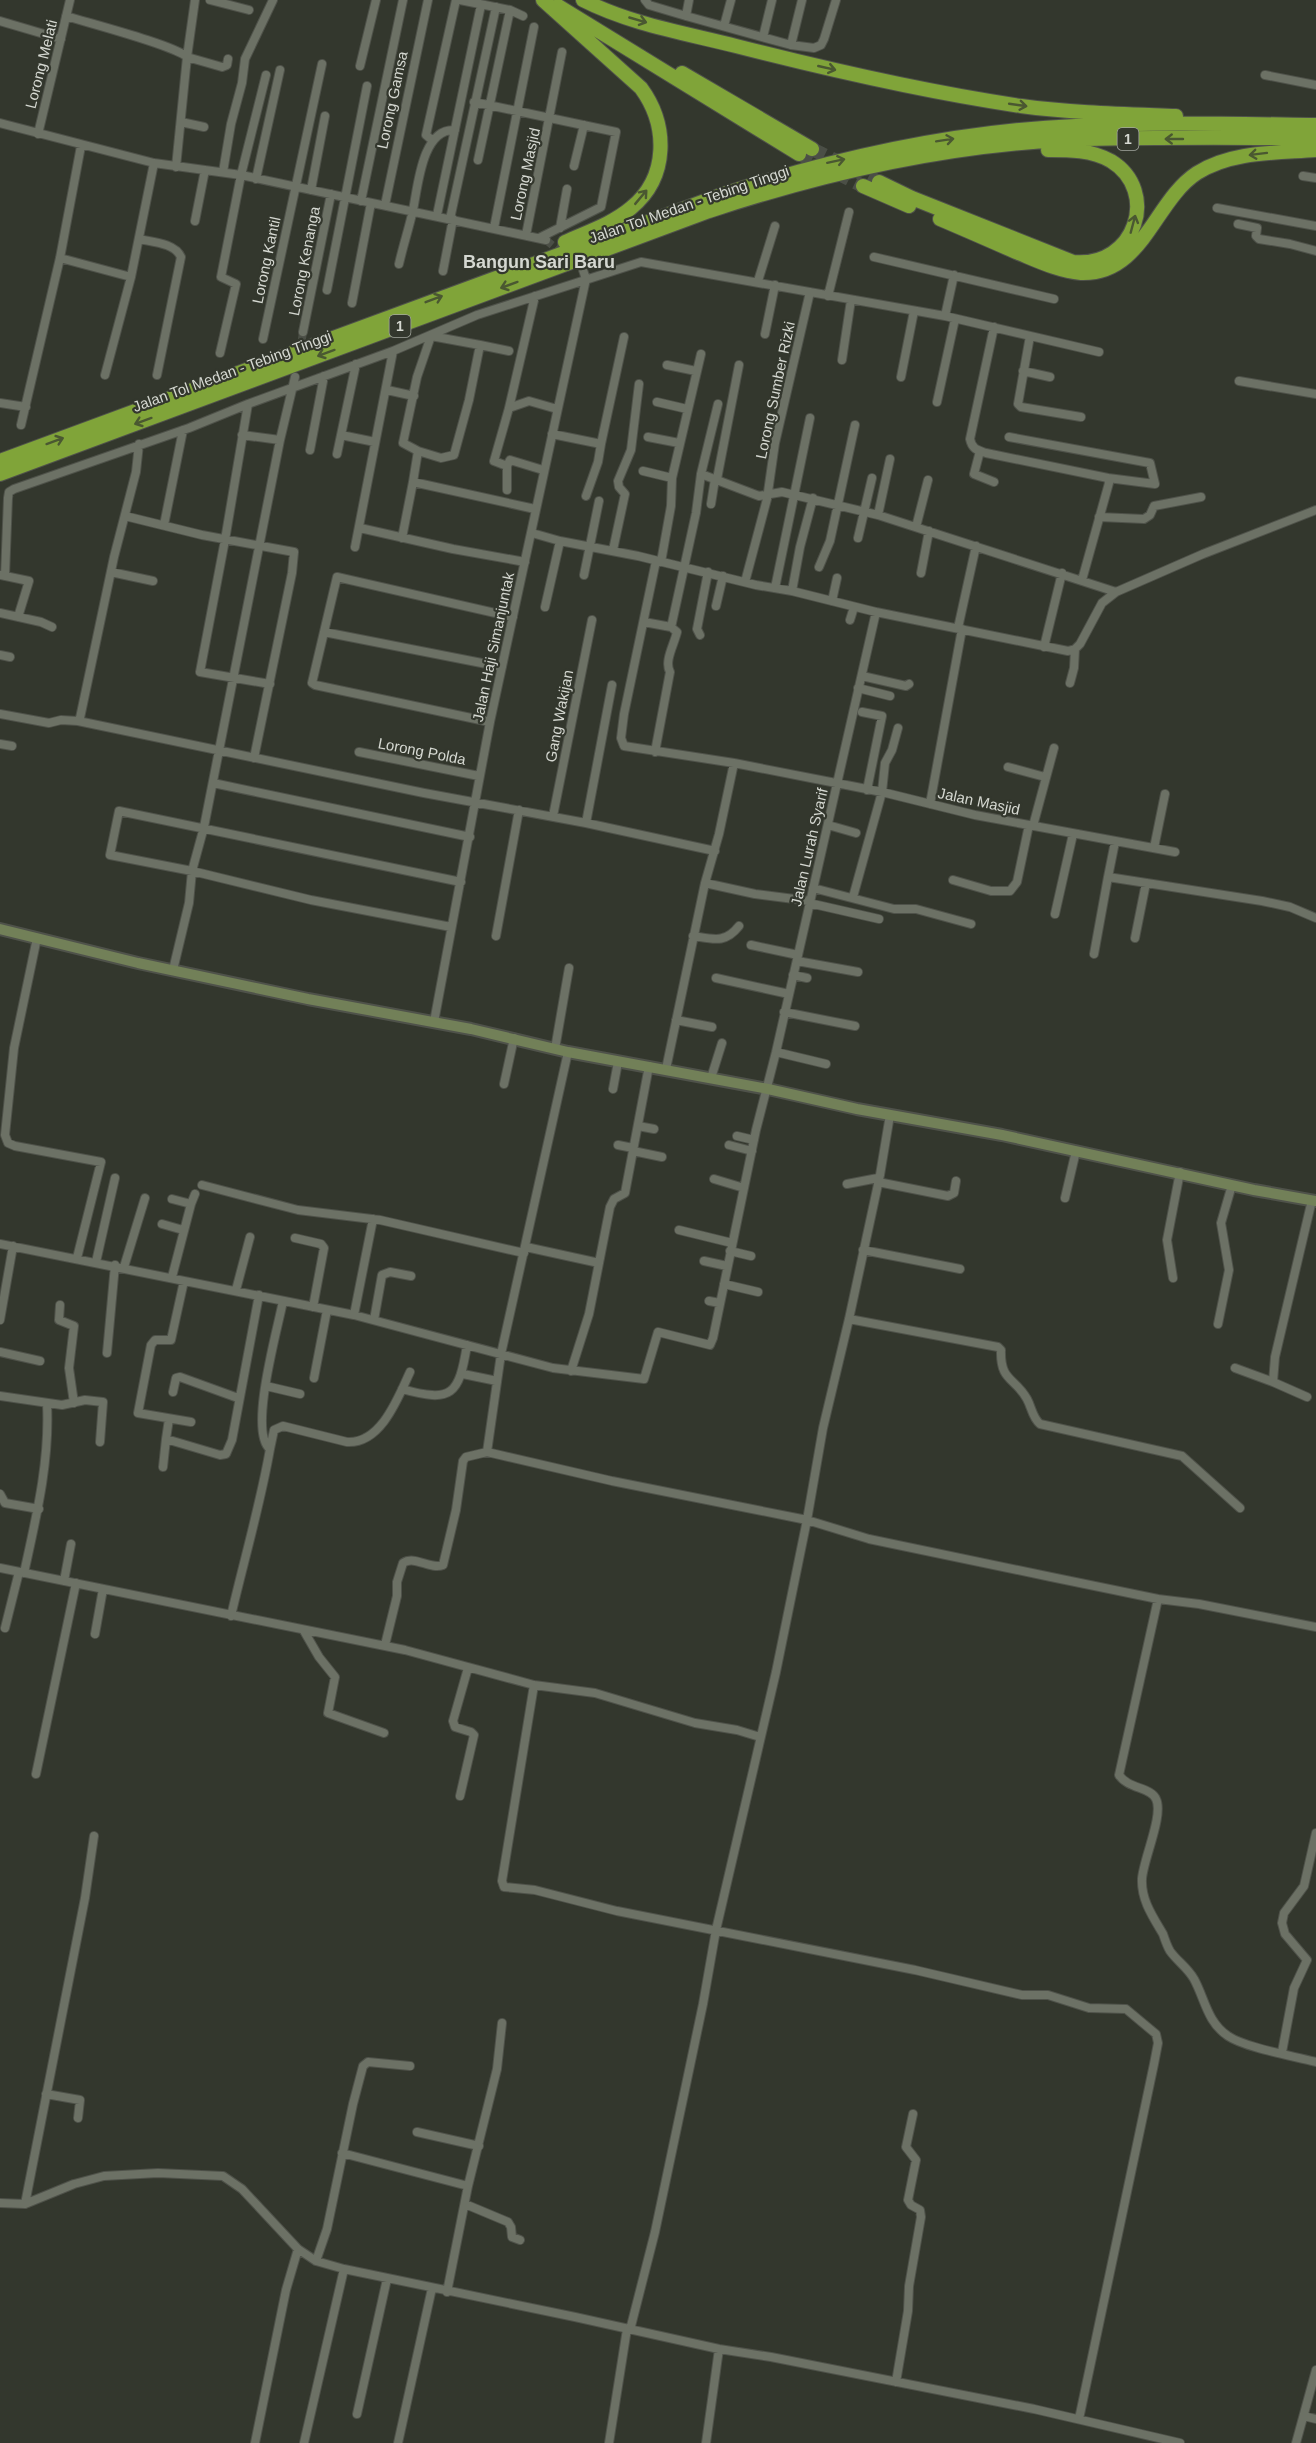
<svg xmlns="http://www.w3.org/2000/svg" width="1316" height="2443" font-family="Arial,sans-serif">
  <rect width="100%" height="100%" fill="#33372d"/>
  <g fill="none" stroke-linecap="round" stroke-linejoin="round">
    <path stroke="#4b4f46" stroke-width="8" stroke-dasharray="8 4" stroke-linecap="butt" d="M546,240L563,254
      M300,352L303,332"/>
    <path stroke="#4b4f46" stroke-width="14" stroke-dasharray="14 7" stroke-linecap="butt" d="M812,149L879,182
      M799,154L863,186"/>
    <g stroke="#4f524a" stroke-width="10">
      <path id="street" d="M210,0L249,10
        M460,0L510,10L523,16
        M645,0L649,5L686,16L791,45L814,48L821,45L824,39L836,0
        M66,16C88,23 174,45 187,57L222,67L227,65L228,59
        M686,16L689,0
        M0,21L61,39
        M724,26L731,0
        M763,37L772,0
        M791,45L802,0
        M360,66L376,0
        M1265,75L1316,85
        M474,102L616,132L601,207L539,238
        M181,122L204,127
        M0,123L154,163L241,175L546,240
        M38,134L70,0
        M433,141L426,135L456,0
        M478,160L510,10
        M574,166L584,125
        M176,167L187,57L195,0
        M223,172L231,124L242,83L245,59L273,0
        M1303,176L1316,178
        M256,179L280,70
        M311,190L325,116
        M361,201L403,0
        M385,205L428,0
        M1217,208L1316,226
        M437,215L481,5
        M450,219L496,7
        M195,221L205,170
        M1238,224L1257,228L1256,236L1259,239L1290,244L1316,251
        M494,228L534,27
        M560,228L567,189
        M526,235L562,52
        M139,239C152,242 175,243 181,257L157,375
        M874,257L1054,299
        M60,258L131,277L154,163
        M399,264C403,246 409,228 413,210C418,186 422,128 455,130
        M583,270L586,279
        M443,271L453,219
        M758,281L775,226
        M327,290L367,86
        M828,296L849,212
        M352,303L371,203
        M945,316L954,275
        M994,327L970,439C972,449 977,450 986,453L1108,478L1109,483L1082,580
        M303,332L331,194
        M765,334L775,285
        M431,336L417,377L403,443L418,451L413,482L535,509
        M431,336L480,345
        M1030,336L1018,404L1021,407L1081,417
        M263,339L322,64
        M220,353L236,284L221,277L241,175L266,75
        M842,360L851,300
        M667,365L696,371
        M1023,371L1050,377
        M105,375L131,277
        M901,377L914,311
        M1239,381L1316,394
        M387,390L414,396
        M657,402L687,409
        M937,402L955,319
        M0,403L26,407
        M248,404L225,540L200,672L270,684
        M509,408L529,401L557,409
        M21,425L60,258L81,146
        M552,434L601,444L624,337
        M242,435L280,440
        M341,435L356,364
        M648,437L679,443
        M1009,437L1150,463L1155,484L1108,478
        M310,450L324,376
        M418,451L441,458L454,455L469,400L480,345L509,351
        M980,451L974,474L994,482
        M337,454L341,435L375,442
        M507,466L494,461L509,408L535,296
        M643,471L672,478
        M701,474L759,496L782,492L878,515L1116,592
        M717,479L739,365
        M507,490V466L510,460L543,470
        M586,496L598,462L601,444
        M711,504L715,479
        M878,515L890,459
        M125,516L202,535L294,552L292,573L254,758
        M1099,517L1144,519L1150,515L1154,506L1201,497
        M164,525L183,430
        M916,527L928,480
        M360,528L453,549L525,562
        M532,533L560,541L638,556L756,585L792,591L876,612L1068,651L1075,649L1080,644L1102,603L1116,592L1203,554L1316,510
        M402,538L413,482
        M858,538L872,478
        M355,547L393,351
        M613,550L625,494L619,487L618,481L631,450L639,384
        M656,561L624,714L621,738L624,746L734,763L882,792L975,815L1175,852
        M661,562L671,506L672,478L701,354
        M819,567L830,541L855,425
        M111,572L153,581
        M921,573L929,531
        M0,575L29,581L18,617
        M584,575L599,501
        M5,576L8,498L9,492L14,489L189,428L248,404L393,351L477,315L641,262L945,316L1099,352
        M745,582L767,499L775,443L810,292
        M775,588L810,418
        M792,591L800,547L813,498
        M832,601L837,578
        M716,606L723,576
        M545,607L560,541
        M0,613L41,622L52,627
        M850,620L854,607
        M644,622L671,627
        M958,628L976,546
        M324,632L337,577L513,617
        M700,635L697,629L708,572
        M1044,647L1062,573
        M0,655L10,657
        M862,676L906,686L909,684
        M1070,683L1074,668L1075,649
        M858,688L890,696
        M862,712L882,716L867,790
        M0,714L49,723L61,720L78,721L80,718L114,557L136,472L139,444
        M78,721L424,793L586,823L715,851
        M490,722L315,685L312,683L324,632L502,667
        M0,744L12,746
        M359,752L479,776
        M655,752L670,672C664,661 674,645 677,632L671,627L672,623L696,513L701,474L718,404
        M1008,767L1045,777
        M213,783L470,837
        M930,804L962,629
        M553,816L592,620
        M586,823L612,685
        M828,825L856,833
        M1033,826L1054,748
        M1154,848L1165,794
        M1108,877L1115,842
        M953,880L991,891H1010L1017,882L1029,825
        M705,883L719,834L734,763
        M813,888L894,909H916L971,924
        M853,897L882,792L885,763L892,750L898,728
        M809,903L879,919
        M1055,914L1073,834
        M451,927L311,900L192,871L110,855L119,811L461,882
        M496,936L519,810
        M693,936C713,939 725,944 739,926
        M37,938L14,1048L5,1135L8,1143L15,1146L101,1162L77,1258
        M1135,938L1146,883
        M751,945L798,955
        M1094,954L1108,877L1262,901L1290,907L1316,918
        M797,961L858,972
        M173,970L189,903L192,871L204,827L280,440L295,377
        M793,975L807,978
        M716,978L789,994
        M784,1012L855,1026
        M676,1020L712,1027
        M434,1022L490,722L586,279
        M555,1049L569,968
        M776,1052L826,1064
        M666,1069L705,883L755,894L810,901
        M711,1078L722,1043
        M504,1084L514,1038
        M613,1089L618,1062
        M638,1126L654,1129
        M737,1136L754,1140
        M618,1145L633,1148
        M729,1145L752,1151
        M633,1151L662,1157
        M714,1179L744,1188
        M878,1182L948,1196L954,1193L956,1181
        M847,1184L878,1178
        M202,1185L298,1210L380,1220L524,1253
        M1065,1198L1076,1151
        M172,1199L191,1204L172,1277
        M191,1204L195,1194
        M162,1224L183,1230
        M679,1230L732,1243
        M295,1238L321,1244L324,1248L313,1307
        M0,1244L354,1315L553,1368L644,1379L658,1332L710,1345L713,1338L756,1130L776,1052L876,612
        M526,1247L599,1263
        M863,1250L960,1269
        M730,1251L751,1256
        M704,1261L727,1266
        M96,1262L115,1178
        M124,1267L145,1198
        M1173,1278L1167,1240L1180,1172
        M184,1281L171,1340H155L151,1345L138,1413L191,1422
        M724,1284L758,1292
        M236,1290L250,1237
        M709,1301L720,1303
        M60,1305L59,1320L74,1326L69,1368L74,1403
        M354,1315L373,1219
        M849,1319L998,1347L1001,1350C1000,1382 1015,1377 1027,1399C1032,1408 1032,1417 1040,1424L1182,1456L1240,1508
        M0,1320L13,1246
        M374,1320L382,1275L390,1272L411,1276
        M1218,1324L1229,1270L1221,1223L1232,1185
        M0,1352L40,1361
        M107,1353L115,1265
        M1235,1368L1273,1382
        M571,1371L589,1314L610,1207L614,1199L625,1193L649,1066
        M463,1374L497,1381
        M314,1378L327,1310
        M266,1386L300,1394
        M402,1389C452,1403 459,1395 467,1345
        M173,1392L176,1378L180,1377L238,1398
        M0,1396L62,1405L85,1400L103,1402L100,1442
        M1307,1397L1273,1382L1275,1357L1312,1200
        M166,1439L169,1419
        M270,1449L274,1430L283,1426L347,1442C381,1444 398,1398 410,1372
        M487,1452L612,1481L807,1520L823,1428L849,1319L880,1175L890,1115
        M163,1467L166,1439L220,1455L226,1454L232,1440L259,1295
        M0,1494L5,1503L39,1509
        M0,1568L405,1650L534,1685L595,1693L695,1723L737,1730L760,1737
        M24,1573C36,1518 50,1461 47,1404
        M64,1581L71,1544
        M1158,1599L1119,1775C1128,1789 1151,1787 1156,1799C1164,1815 1143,1860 1142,1879C1141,1900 1153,1917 1163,1934C1165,1940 1167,1946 1170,1951C1177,1961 1187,1967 1194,1979C1205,1999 1207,2022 1228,2036C1246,2048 1294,2056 1316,2062
        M231,1616C244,1560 260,1506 270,1449C248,1432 278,1328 283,1301
        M5,1628L19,1572
        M304,1631L319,1657L335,1677L328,1713L384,1733
        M95,1634L103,1589
        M385,1645L397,1596V1582L403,1563C415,1555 430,1570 443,1565L456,1510L463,1461L466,1457L487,1452L501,1354L568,1052
        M534,1685L502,1881L504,1887L535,1890L617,1911L915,1970L1022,1995H1048L1089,2008L1126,2009L1156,2034L1158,2043L1154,2064L1079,2419
        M36,1774L76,1583
        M460,1796L474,1735L471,1732L455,1727L453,1721L468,1668
        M1282,2052L1294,1988L1307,1960L1285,1934L1282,1923L1284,1913L1304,1886L1316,1833
        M46,2094L80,2100L78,2118
        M417,2132L479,2146
        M342,2153L468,2186
        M0,2203L25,2204L74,2184L104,2176L158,2173L223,2176L242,2189L298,2249L316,2261L344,2269L575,2317L719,2349L771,2357L1034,2409L1180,2443
        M25,2204L85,1898L94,1836
        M465,2204L508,2222L511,2227L512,2237L520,2240
        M316,2261L327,2229L353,2104L363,2066L368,2062L410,2066
        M447,2292L468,2186L497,2069L502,2023
        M630,2330L655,2232L703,2004L716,1930L776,1672L807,1520L869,1539L1051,1577L1158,1599L1199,1604L1316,1627
        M896,2382L908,2311L909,2286L921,2217L920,2210L911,2205L908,2200L916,2160L906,2147L913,2114
        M357,2414L387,2279
        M1304,2416L1316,2419
        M255,2443L286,2290L298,2249
        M304,2443L344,2269
        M398,2443L432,2288
        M609,2443L627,2329
        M706,2443L719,2349
        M1296,2443L1316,2370"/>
    </g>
    <g stroke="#4f524a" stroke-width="14">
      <path id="secondary" d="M0,929L138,963L308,999L471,1029L568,1052L768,1089L857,1109L1002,1135L1254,1190L1316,1201"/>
    </g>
    <g stroke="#4f524a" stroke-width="16">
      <path id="highway" d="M543,0L641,88C668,125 669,177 631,208C612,224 587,232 565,242
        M583,0C630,24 685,33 736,46C830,70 925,92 1021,106C1073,113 1124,114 1176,116
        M558,6L799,154
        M682,73L812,149
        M879,182L912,198L1073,262C1136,268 1160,191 1111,161C1092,150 1069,150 1048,150
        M863,186L909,206
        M940,219C966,230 991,241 1016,252C1036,260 1058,271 1081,273C1143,275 1154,201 1197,173C1231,151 1277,153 1316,150
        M0,461L721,195C835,158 955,131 1076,126C1155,122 1236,124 1316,125
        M0,474L709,211C830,171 956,143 1084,139C1161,137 1239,138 1316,138"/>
    </g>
    <use href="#street" stroke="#6c7165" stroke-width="8"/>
    <use href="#secondary" stroke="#728058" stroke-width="10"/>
    <use href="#highway" stroke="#80a439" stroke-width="14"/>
  </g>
  <defs><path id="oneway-shaft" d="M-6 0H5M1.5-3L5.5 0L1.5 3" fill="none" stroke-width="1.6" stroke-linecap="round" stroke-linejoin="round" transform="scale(1.5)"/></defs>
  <g stroke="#4a5831">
    <use href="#oneway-shaft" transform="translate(638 20) rotate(16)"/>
    <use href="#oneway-shaft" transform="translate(827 68) rotate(13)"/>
    <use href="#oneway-shaft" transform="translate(1018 105) rotate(8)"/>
    <use href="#oneway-shaft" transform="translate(1174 139) rotate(180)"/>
    <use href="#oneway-shaft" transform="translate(945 140) rotate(-9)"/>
    <use href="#oneway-shaft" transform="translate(1258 154) rotate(173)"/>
    <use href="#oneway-shaft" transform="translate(836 161) rotate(-12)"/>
    <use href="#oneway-shaft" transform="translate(641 197) rotate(-50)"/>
    <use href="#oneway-shaft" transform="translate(1133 224) rotate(-75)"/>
    <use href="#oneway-shaft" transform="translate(509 285) rotate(160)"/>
    <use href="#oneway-shaft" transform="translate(434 299) rotate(-21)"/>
    <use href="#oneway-shaft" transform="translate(326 353) rotate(160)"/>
    <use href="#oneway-shaft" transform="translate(143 421) rotate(160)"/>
    <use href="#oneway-shaft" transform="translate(55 441) rotate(-20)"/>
  </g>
  <g text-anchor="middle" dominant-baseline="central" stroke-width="4.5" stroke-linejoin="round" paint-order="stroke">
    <g fill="#33372d" stroke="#a4a8a0" stroke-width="1.5">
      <rect x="1117.5" y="128" width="21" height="22" rx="4.5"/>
      <rect x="389.5" y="315" width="21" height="22" rx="4.5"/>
    </g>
    <g font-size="14" font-weight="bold" fill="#d5d8d1">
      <text x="1128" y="139">1</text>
      <text x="400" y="326">1</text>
    </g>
    <g font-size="15" fill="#d5d8d1" stroke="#33372d">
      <text transform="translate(41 64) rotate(-76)">Lorong Melati</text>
      <text transform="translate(392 100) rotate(-78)">Lorong Gamsa</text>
      <text transform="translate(525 174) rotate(-78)">Lorong Masjid</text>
      <text transform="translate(689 204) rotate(-19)">Jalan Tol Medan - Tebing Tinggi</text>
      <text transform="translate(266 260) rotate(-78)">Lorong Kantil</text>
      <text transform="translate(304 261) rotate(-79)">Lorong Kenanga</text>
      <text transform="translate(232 371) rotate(-20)">Jalan Tol Medan - Tebing Tinggi</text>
      <text transform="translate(775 390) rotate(-78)">Lorong Sumber Rizki</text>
      <text transform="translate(493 647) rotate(-78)">Jalan Haji Simanjuntak</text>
      <text transform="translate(559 716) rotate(-79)">Gang Wakijan</text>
      <text transform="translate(422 751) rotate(11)">Lorong Polda</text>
      <text transform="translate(979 801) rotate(12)">Jalan Masjid</text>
      <text transform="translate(809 847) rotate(-77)">Jalan Lurah Syarif</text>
    </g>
    <g font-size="18" font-weight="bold" fill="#d5d8d1" stroke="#33372d">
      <text x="539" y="262">Bangun Sari Baru</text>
    </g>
  </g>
</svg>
